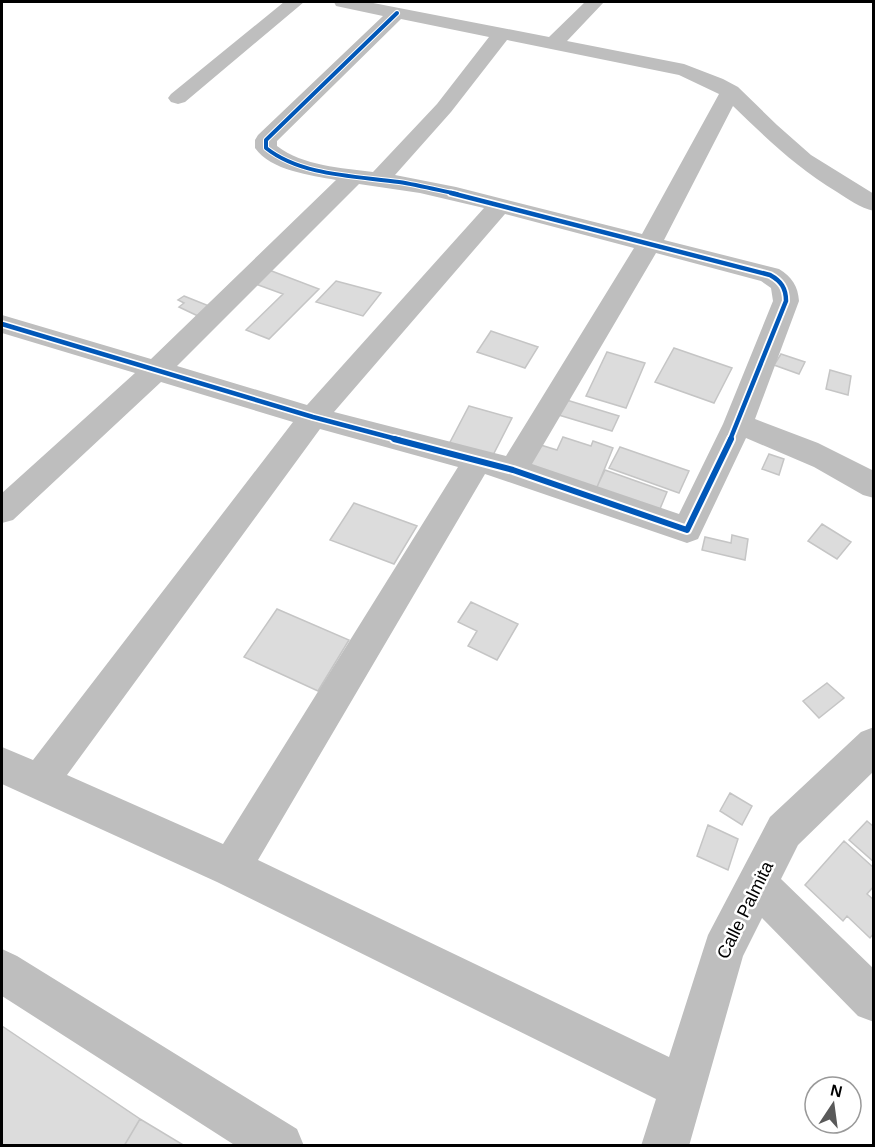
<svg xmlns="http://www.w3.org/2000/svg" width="875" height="1147" font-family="Arial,sans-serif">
  <rect width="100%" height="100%" fill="#fff"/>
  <path fill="#dcdcdc" stroke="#c5c5c5" stroke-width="1.5" d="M269,270L319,289L269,339L246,330L283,294L253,283Z
    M336,281L381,293L363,316L316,302Z
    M184,296L209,306L198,316L179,307L184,303L178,300Z
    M491,331L538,347L525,368L477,352Z
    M674,348L732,368L714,403L655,382Z
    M607,352L645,363L626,408L586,396Z
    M781,354L805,362L799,374L774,365Z
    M830,370L851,376L848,395L826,389Z
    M560,398L619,416L612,431L552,413Z
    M469,406L512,418L491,459L448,446Z
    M563,437L591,446L593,441L613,448L595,492L521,468L534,443L557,450Z
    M620,447L689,471L679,493L609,468Z
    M769,454L784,459L779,475L762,469Z
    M605,470L667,492L657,516L594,493Z
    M354,503L417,526L394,564L330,540Z
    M822,524L851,542L837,559L808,541Z
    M732,535L748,539L745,560L702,550L705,537L731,543Z
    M471,602L518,624L497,660L468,646L477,631L458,622Z
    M277,609L349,640L318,691L244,657Z
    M827,683L844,698L819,718L803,701Z
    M730,793L752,806L742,825L720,811Z
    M867,821L874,827V862L849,840Z
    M708,825L738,839L728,870L697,856Z
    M844,841L874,868V886L867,894L874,900V933L870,938L847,916L843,921L805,885Z
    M2,1026L140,1119L124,1146H2Z
    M140,1119L185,1146H124Z"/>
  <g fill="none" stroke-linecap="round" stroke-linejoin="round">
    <path fill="#bebebe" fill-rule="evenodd" d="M284,2H304L185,102L178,104L171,102L168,98L171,94Z
      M334,2H368L549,37L585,2H604L567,41L684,64L723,79L738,87L777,125L811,155L874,194V211C860,208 848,199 837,192C797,168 766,138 733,106L664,240L779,269C792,277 798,286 799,301L755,419L818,443L874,471V498L863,495L814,467L746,438L698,539L687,543L485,474L258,860L669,1057L708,935L770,817L861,732L874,727V771L798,845L781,879L874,969V1022L858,1016L762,918L743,956L689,1146H641L656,1099L217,882L2,784V747L33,760L293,422L161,382L13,520L2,523V493L135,373L2,333V315L151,359L336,180C311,175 271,171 255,148V140L258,135L383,16L336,6ZM401,19L489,37L437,104L373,172C342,168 303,166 277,146V141ZM507,40L679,75L719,94L642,234L456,187L395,175L451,112ZM359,184L420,193L484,208L307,405L177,366ZM505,214L634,248L506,456L334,412ZM656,253L761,281L771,288L773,301L723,424L679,514L532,464ZM320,429L458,467L223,844L67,775Z
      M2,949L17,956L297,1129L304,1146H236L2,996Z"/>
    <g stroke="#fff" stroke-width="6">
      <path id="cycleway-far2" d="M397,13L266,140V148C301,176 356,176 399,182C418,185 438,190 457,194"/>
    </g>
    <g stroke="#fff" stroke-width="8">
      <path id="cycleway-far1" d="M451,193L770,275C781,281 786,288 786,301L730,440
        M2,324L313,417L400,440"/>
    </g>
    <g stroke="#fff" stroke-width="10">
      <path id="cycleway" d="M394,439L513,470L687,530L731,439"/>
    </g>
    <use href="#cycleway-far2" stroke="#0057b8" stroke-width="4"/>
    <use href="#cycleway-far1" stroke="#0057b8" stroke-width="4.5"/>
    <use href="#cycleway" stroke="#0057b8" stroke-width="6"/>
  </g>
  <g text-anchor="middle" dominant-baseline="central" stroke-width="5" stroke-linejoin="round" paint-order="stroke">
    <g font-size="18" fill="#000" stroke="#fff">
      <text transform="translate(745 910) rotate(-64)">Calle Palmita</text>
    </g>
  </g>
  <rect width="875" height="1147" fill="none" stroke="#000000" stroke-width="6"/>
  <g transform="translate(833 1105) rotate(13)"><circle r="28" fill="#ffffff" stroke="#999999" stroke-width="1.5"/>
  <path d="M0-4.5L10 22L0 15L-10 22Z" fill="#595959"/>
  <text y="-9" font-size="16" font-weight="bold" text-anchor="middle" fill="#000000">N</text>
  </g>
</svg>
